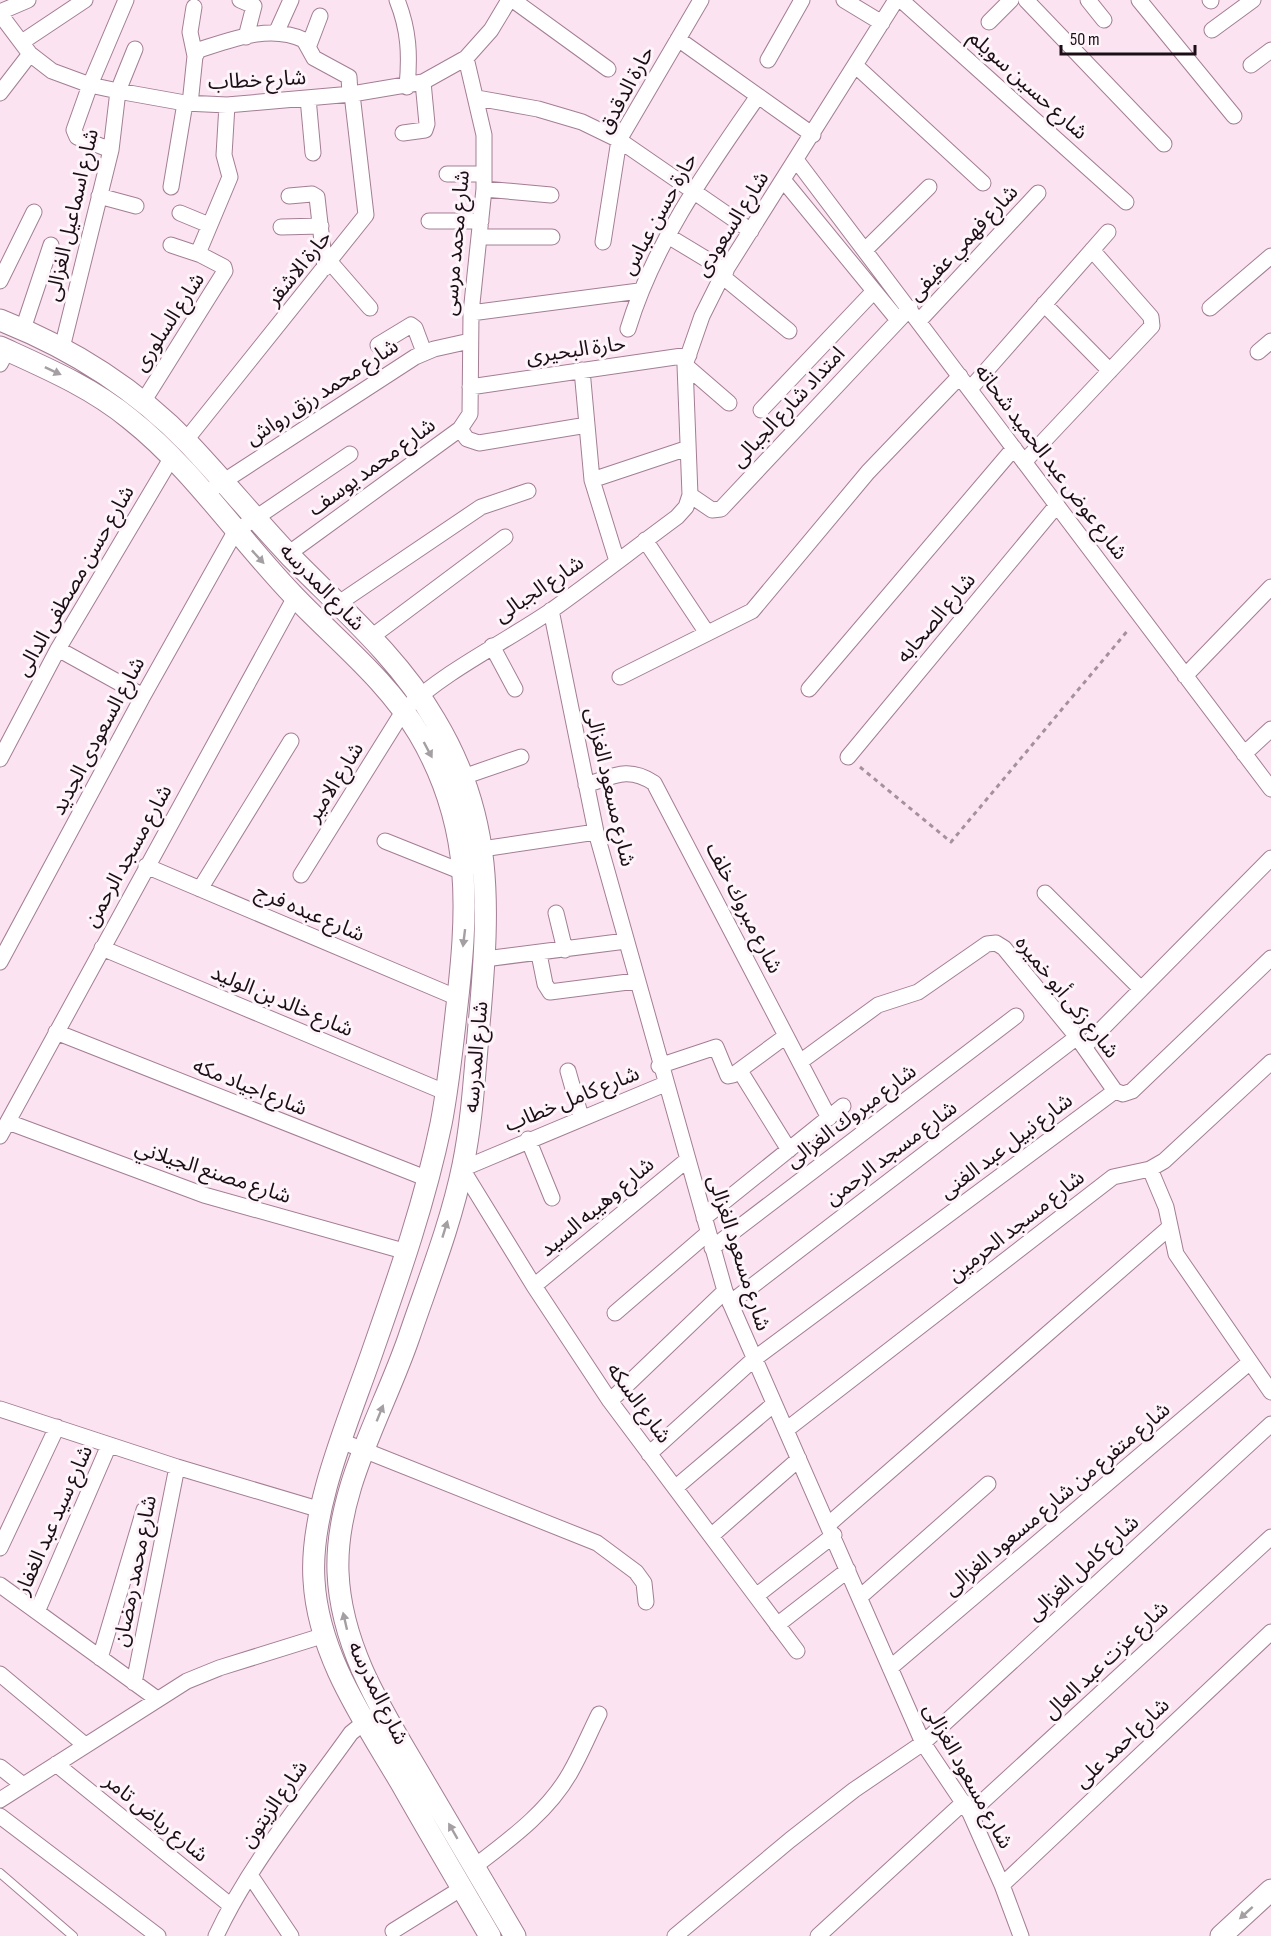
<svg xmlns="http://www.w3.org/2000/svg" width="1271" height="1936" font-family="'Sofia Sans Condensed','Noto Sans Arabic',sans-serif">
  <rect width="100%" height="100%" fill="#fbe3f1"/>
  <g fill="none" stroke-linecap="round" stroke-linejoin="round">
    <g stroke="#a37e94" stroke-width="10">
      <path id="lane" d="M0,1873L73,1936"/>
    </g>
    <g stroke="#a37e94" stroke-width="17">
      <path id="street" d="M240,0L254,6L246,37
        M397,0C409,30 410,55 407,87
        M513,0L608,69
        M844,0L882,23
        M901,0L1126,202
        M1026,0L1164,144
        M1088,0L1104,20
        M1139,0L1234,116
        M1210,0L1211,1
        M194,7L190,32L195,56
        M0,12L28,0
        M0,14L30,54L52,71L90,85L118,91L185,103L227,105L352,94L423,82L466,58L491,30L509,0
        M989,22L1011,0
        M1212,30L1253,0
        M277,31L291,0
        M678,39L813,135
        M22,42L85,0
        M309,45L320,16
        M768,60L802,0
        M1251,65L1271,50
        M856,66L983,183
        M0,93L30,54
        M308,98L313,153
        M477,98L538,109L582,122L619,140L751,231
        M190,104L195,56L199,50C233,39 270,24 304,40L314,58L349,77L350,94
        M403,133L425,130L427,124L423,82
        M111,150L77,137L74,130L90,85L126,0
        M797,161L1271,789
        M447,174H484
        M784,181L898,320
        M171,187L185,103
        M484,189L551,195
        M99,196L136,206
        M289,196L312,194L317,197L325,268
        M180,213L209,225
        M429,221H481
        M281,227L321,226
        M668,236L726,271
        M479,237H552
        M603,242L619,140L701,0
        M171,245L201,255
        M865,250L929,187
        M330,262L370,308
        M722,276L789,331
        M0,281L34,212
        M1044,304L1110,371
        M1210,308L1271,256
        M471,313L639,291
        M919,321L1038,193
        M23,329L51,245
        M628,329C654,243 707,169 758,96
        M378,345L411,325L415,328L424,352
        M62,348L111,150L118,91L135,49
        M1258,352L1271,341
        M0,364L7,351
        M685,365L729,403
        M582,370L592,480L617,561
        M470,387L689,355
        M970,389L1108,232
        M143,402L225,271L224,267L201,255L199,251L230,177L224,155L227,105
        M761,410L874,291
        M460,429L467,439L479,443L587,425
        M186,440L366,215L352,94
        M1024,462L1152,326L1151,317L1092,250
        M592,480L688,448
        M215,487L415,357L434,349L470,341
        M690,495L712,510L721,509L910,308
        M645,540L707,633
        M288,554L460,429L470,414L471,313L484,189V135L466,58
        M339,603L481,507L528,491
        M551,610L596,832L725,1291L923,1743L970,1813L1002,1885L1021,1936
        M370,638L505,537
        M492,646L515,689
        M58,649L143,696
        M1185,676L1271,587
        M620,677L752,611L868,472L960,376
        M809,689L1014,448
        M1244,754L1271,729
        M848,757L1057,505
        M0,759L58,649L172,457
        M463,777L521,757
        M586,785C614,776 628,766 654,783L829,1118
        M385,841L465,873
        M482,849L596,832
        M146,866L458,998
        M301,875L404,710C448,669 502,644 552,610C594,580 635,548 677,517L686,507L690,495L685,365L702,316L722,276L896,0
        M200,889L291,741
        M1045,893L1141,989
        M556,913L565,950
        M102,948L447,1093
        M539,954L545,984L550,992L636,981
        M485,959L626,941
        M0,962L143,696L235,532L350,454
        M56,1032L428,1179
        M1084,1047L1271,858
        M800,1062L878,1005L918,992L987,944L996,943L1004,948L1077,1037L1115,1091
        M659,1066L716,1047L728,1076L733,1075L786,1036
        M568,1071L581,1117
        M740,1071L789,1150
        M665,1084L462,1169L534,1286L610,1401L797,1651
        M1115,1091L1123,1094L1132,1091L1271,958
        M8,1122L204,1195L407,1252
        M0,1136L295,597
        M528,1139L552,1198
        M1150,1169L1166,1207L1176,1254L1271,1392
        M704,1218L843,1106
        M712,1248L1016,1016
        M534,1286L687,1160
        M730,1303L1077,1037
        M615,1313L708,1233
        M610,1401L725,1291
        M0,1409L177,1467L321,1510
        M786,1430L1113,1177L1150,1169L1164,1161L1271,1062
        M341,1441L597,1543L636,1572L644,1583L646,1602
        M649,1454L754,1359L1115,1091
        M675,1488L774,1404
        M829,1524L1170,1227
        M711,1536L799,1459
        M0,1548L57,1427
        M0,1585L157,1699
        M756,1596L834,1535
        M860,1597L988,1484
        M37,1612L109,1445
        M777,1625L848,1570
        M100,1658L144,1510
        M890,1668L1250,1362
        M0,1674L85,1745
        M134,1683L177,1467
        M56,1764L230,1905
        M0,1767L23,1785
        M0,1800L187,1681L219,1668L325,1635
        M970,1813L1271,1537
        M0,1816L158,1936
        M474,1867C509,1840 548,1812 570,1773C581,1754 589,1734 599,1714
        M250,1875L291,1936
        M1002,1885L1271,1632
        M393,1931L462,1888
        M216,1936C250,1863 304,1799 351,1733L371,1717
        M675,1936L790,1840L854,1790L923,1743L1271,1424
        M818,1936L964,1802"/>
    </g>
    <g stroke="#a37e94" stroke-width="23">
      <path id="secondary" d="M0,320C71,348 136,389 189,444C224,481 256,520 291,557C341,608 399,658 435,720C494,818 489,906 480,1014C475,1065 473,1116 463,1165C451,1224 428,1281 409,1337C383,1413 335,1490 338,1572C341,1650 385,1715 423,1780C454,1832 484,1884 515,1936
        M0,347C46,368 91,387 130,419C192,468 239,539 294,596C337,641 387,680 419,734C474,827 468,911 456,1014C452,1050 448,1088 441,1124C425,1201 400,1273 374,1347C351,1415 309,1508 314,1580C318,1655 364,1720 401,1783C430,1834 460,1885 490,1936
        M1221,1936L1271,1890"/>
    </g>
    <path stroke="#a5919d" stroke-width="3" stroke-dasharray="4.5 4.5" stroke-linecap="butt" d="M860,767L951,842L1129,629"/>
    <use href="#lane" stroke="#fff" stroke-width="8"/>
    <use href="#street" stroke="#fff" stroke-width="15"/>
    <use href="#secondary" stroke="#fff" stroke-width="21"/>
  </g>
  <defs><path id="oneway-solid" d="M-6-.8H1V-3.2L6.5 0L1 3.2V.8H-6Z" transform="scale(1.5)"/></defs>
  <g fill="#a49fa2">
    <use href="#oneway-solid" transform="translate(53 371) rotate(25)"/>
    <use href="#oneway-solid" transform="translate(258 557) rotate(47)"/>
    <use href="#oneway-solid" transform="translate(428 750) rotate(62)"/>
    <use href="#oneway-solid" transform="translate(464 938) rotate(97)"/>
    <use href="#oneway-solid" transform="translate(445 1229) rotate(-73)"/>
    <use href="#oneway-solid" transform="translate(380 1413) rotate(-68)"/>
    <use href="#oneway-solid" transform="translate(345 1621) rotate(-103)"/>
    <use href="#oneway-solid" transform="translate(453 1831) rotate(-120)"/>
    <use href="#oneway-solid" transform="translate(1246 1913) rotate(138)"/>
  </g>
  <g text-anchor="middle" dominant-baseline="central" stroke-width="6" stroke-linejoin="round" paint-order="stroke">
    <g font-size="21" fill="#1b0e16" stroke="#fef5fa">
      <text transform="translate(257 80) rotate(-3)">شارع خطاب</text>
      <text transform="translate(1028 85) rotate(42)">شارع حسين سويلم</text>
      <text transform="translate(626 90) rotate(-62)">حارة الدقدق</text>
      <text transform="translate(659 214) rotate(-61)">حارة حسن عباس</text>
      <text transform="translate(72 215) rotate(-77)">شارع اسماعيل الغزالى</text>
      <text transform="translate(732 224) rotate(-58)">شارع السعودى</text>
      <text transform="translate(456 243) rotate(-85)">شارع محمد مرسى</text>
      <text transform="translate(963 243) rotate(-47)">شارع فهمي عفيفى</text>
      <text transform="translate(299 268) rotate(-51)">حارة الاشقر</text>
      <text transform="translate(169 322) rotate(-57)">شارع السلورى</text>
      <text transform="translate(576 350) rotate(-8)">حارة البحيرى</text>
      <text transform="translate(322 392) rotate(-33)">شارع محمد رزق رواش</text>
      <text transform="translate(788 407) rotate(-47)">امتداد شارع الجبالى</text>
      <text transform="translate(1051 462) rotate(53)">شارع عوض عبد الحميد شحاته</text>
      <text transform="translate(372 467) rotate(-36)">شارع محمد يوسف</text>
      <text transform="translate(75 581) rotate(-60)">شارع حسن مصطفى الدالى</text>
      <text transform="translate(322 587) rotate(46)">شارع المدرسه</text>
      <text transform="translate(539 589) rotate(-34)">شارع الجبالى</text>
      <text transform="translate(936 618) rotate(-50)">شارع الصحابه</text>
      <text transform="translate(98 736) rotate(-62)">شارع السعودى الجديد</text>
      <text transform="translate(335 782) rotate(-58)">شارع الامير</text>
      <text transform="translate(610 787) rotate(77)">شارع مسعود الغزالى</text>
      <text transform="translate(128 856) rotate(-61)">شارع مسجد الرحمن</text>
      <text transform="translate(744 908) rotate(63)">شارع مبروك خلف</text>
      <text transform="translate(310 913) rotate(23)">شارع عبده فرج</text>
      <text transform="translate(1067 997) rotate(51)">شارع زكى أبو خميره</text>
      <text transform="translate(282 1001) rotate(23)">شارع خالد بن الوليد</text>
      <text transform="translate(476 1057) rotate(-85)">شارع المدرسه</text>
      <text transform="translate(250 1087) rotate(22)">شارع اجياد مكه</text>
      <text transform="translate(572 1099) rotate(-22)">شارع كامل خطاب</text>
      <text transform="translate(851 1116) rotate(-37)">شارع مبروك الغزالى</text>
      <text transform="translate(1006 1146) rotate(-37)">شارع نبيل عبد الغنى</text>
      <text transform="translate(891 1153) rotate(-37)">شارع مسجد الرحمن</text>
      <text transform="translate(213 1172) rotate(18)">شارع مصنع الجيلاني</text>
      <text transform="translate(597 1207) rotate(-40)">شارع وهيبه السيد</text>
      <text transform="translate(1016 1226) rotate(-38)">شارع مسجد الحرمين</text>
      <text transform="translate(739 1253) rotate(72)">شارع مسعود الغزالى</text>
      <text transform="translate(639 1403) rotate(54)">شارع السكه</text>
      <text transform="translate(1057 1499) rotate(-40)">شارع متفرع من شارع مسعود الغزالى</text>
      <text transform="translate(54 1520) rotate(-66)">شارع سيد عبد الغفار</text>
      <text transform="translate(1083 1568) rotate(-43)">شارع كامل الغزالى</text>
      <text transform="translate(135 1571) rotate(-79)">شارع محمد رمضان</text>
      <text transform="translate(1106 1660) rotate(-43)">شارع عزت عبد العال</text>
      <text transform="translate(378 1693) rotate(64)">شارع المدرسه</text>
      <text transform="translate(1122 1743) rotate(-43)">شارع احمد على</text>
      <text transform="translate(968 1776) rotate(61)">شارع مسعود الغزالى</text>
      <text transform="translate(274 1804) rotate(-55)">شارع الزيتون</text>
      <text transform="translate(156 1818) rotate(39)">شارع رياض تامر</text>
    </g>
  </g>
  <path d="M1061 45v9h134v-9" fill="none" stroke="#1b0e16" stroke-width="3"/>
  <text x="1070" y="45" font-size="18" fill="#1b0e16" stroke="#fef5fa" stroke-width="4.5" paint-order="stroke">50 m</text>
</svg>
